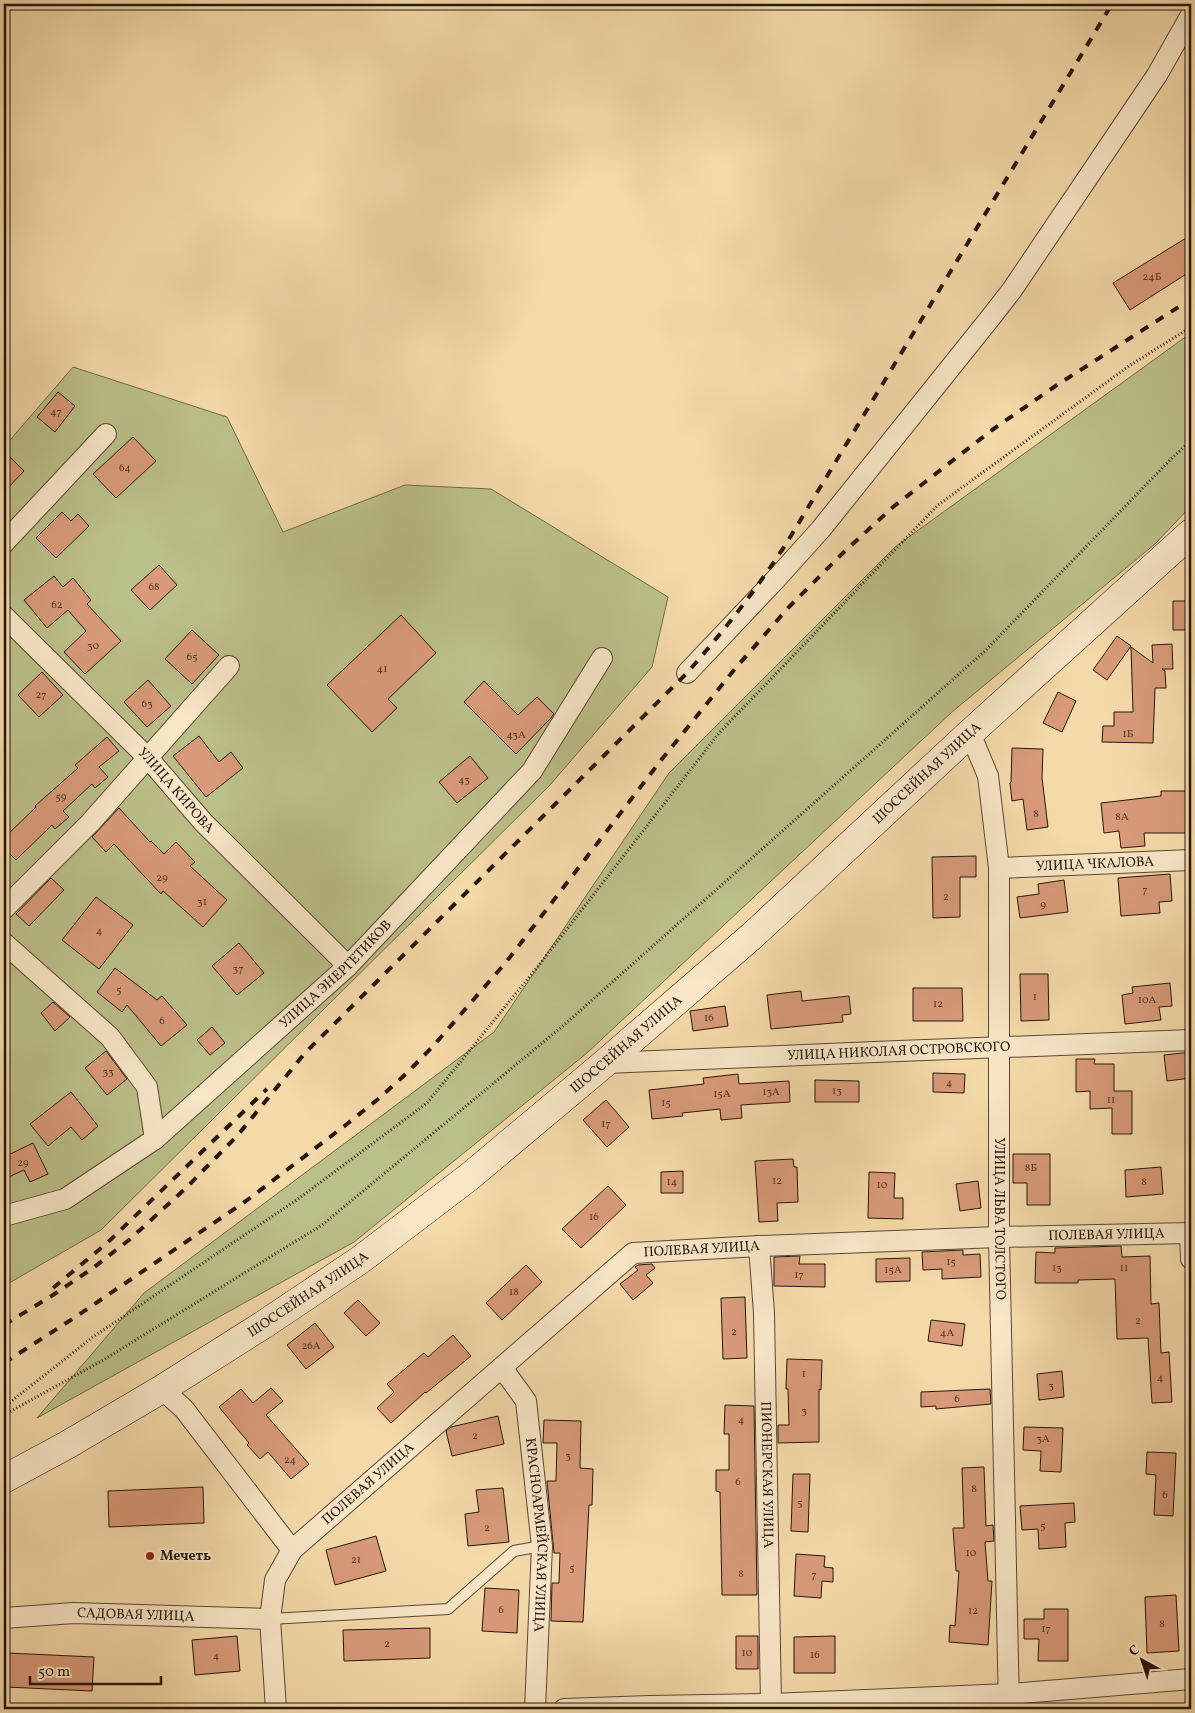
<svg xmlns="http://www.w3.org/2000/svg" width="1195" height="1713" font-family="Vollkorn,serif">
  <rect width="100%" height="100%" fill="#f4d9a9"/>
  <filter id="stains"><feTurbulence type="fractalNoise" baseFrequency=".004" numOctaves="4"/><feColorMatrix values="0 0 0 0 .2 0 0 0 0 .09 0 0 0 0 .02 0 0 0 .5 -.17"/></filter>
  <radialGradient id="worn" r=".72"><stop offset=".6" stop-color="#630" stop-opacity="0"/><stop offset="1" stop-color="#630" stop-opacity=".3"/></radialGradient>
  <path fill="#bbbf88" stroke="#706a4c" d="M1191,333V506L1155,544L952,712L587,1053L354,1242L37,1418L144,1293L494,1032L669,773L895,547Z
    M73,367L227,417L283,532L405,485L491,489L668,597L652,667L550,785L101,1230L4,1286V447Z"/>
  <path fill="#d89a78" stroke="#26160f" d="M1191,235V271L1130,310L1113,283Z
    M58,392L75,406L55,432L37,417Z
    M133,437L156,461L116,498L93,474Z
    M4,451L24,471L4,492Z
    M62,512L71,521L78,514L89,526L56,558L36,538Z
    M159,565L177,585L150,610L131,590Z
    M54,576L63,587L73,578L91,600L87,604L121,641L85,674L64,652L86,631L68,610L47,628L24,600Z
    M1173,601H1191V630H1173Z
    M401,615L436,653L388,699L397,708L372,732L327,685Z
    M192,630L219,655L192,684L165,659Z
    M1117,636L1131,646L1107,680L1093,670Z
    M1172,644L1173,669H1162L1165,671L1166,688H1155L1153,743L1102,742L1103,726H1114V712H1133L1131,647L1153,663L1152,645Z
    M42,672L63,695L39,717L18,695Z
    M148,680L171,706L147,727L124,702Z
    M484,681L518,715L537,697L554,714L550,719L516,754L464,702Z
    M1058,692L1076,701L1062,732L1043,723Z
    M199,736L219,762L231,752L243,768L206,797L173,756Z
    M107,737L119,751L99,767L108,777L95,788L92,784L63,811L69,817L55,829L52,825L16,860L4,848V838L36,807L35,806L78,768L75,765Z
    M1012,748L1043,749L1042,778L1048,827L1027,830L1023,799L1012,801L1010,783L1011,782Z
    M470,756L488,778L457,803L439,782Z
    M1161,791H1191V833H1144L1145,846L1121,848L1119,831L1104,833L1101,803L1161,796Z
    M119,808L150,842L151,841L164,854L176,842L195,862L190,866L227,900L203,927L163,891L161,894L114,844L106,852L92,837Z
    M976,856V877H960V917L933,918L932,857Z
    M1170,874L1172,901L1159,902L1160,913L1121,916L1118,878Z
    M51,878L64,890L29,926L16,914Z
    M1064,880L1068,912L1020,918L1017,897L1039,894L1038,884Z
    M96,897L133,925L99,969L62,940Z
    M239,943L264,973L237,995L212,966Z
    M115,968L157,1000L162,996L187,1025L161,1046L127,1005L122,1012L97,992Z
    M1020,974H1048L1049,1020L1021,1021Z
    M1170,983L1172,1006L1159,1007L1161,1020L1125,1024L1122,995L1133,993L1132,987Z
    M913,988H962L963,1021H913Z
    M801,991L802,1001L849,996L851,1014L842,1015L843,1022L771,1029L767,995Z
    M53,1002L70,1017L55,1031L41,1013Z
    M725,1006L728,1026L693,1031L690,1011Z
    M212,1027L225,1043L210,1055L197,1040Z
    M106,1051L127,1079L107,1095L85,1068Z
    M1191,1052V1078L1167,1081L1164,1055Z
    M1076,1059H1095L1094,1064H1114V1091H1132V1134H1112V1108L1090,1109V1091L1076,1092Z
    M933,1073L965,1074L964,1093L933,1092Z
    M738,1074L739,1084L789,1081L790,1102L741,1105L742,1118L721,1120L720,1109L682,1113L683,1116L652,1119L649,1090L704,1084L703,1078Z
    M815,1080L859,1081V1102H815Z
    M71,1092L98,1126L82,1140L71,1127L48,1146L30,1124Z
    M606,1100L629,1127L607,1147L583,1120Z
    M33,1143L48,1174L30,1182L24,1170L4,1179V1157Z
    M1013,1154H1050V1205H1027V1183H1013Z
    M793,1159L794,1167H797L798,1202L777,1203L778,1221L759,1222L755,1161Z
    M1161,1167L1163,1194L1126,1197L1125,1170Z
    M683,1171V1193H661V1172Z
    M869,1172L895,1173L894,1198H903V1219L868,1218Z
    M978,1181L981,1208L960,1211L956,1184Z
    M608,1186L626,1205L581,1248L562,1229Z
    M1121,1246L1122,1257L1150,1256L1151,1304L1159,1303L1161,1353L1169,1352L1172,1402L1152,1403L1148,1338L1117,1339L1115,1279L1078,1280V1283H1035L1036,1252L1055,1253V1248Z
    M963,1250V1255L980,1254L981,1277L942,1279V1269L923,1270L922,1252Z
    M800,1256L799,1264H825V1287L774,1286V1257Z
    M910,1258V1281L876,1282V1259Z
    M652,1264L655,1268L646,1275L653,1283L633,1300L620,1284L638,1270L635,1267L638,1265Z
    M526,1265L542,1282L502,1320L486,1303Z
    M745,1297L747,1358L723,1359L721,1298Z
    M358,1300L380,1323L366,1336L344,1313Z
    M931,1320L965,1324L962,1346L928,1341Z
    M315,1323L334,1347L306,1369L287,1345Z
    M453,1335L471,1356L426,1393L425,1392L391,1423L377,1408L394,1392L387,1384L424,1353L428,1357Z
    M787,1359L822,1360L821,1390L819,1389V1442L778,1443V1425H789L788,1389H786Z
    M1062,1371L1064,1397L1039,1400L1037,1374Z
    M271,1388L283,1401L266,1415L309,1464L291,1479L268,1452L260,1459L247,1445L249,1443L219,1407L241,1389L253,1403Z
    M990,1389L991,1404L936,1409V1406L921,1407V1392Z
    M725,1405L754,1406L757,1595H722L720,1492L716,1491V1470H729V1434H724Z
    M498,1416L504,1444L452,1456L446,1431L451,1427Z
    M544,1420L581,1421L580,1468L593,1469L592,1505H589L583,1622L551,1621L552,1583H559L560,1553H554L547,1481H556L557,1443H543Z
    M1024,1427L1063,1428L1061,1472L1040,1471L1041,1451L1023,1450Z
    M1147,1452L1176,1453L1173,1516L1154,1515L1156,1475L1146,1474Z
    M984,1467L986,1526L993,1525L994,1541L985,1542L988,1581H992L988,1645L949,1642L950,1625L955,1626L959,1571H956L953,1528H964L962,1468Z
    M793,1474H810L808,1532L791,1531Z
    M203,1487L204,1523L109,1527L108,1491Z
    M503,1488L509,1542L468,1546L465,1514L479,1512L476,1490Z
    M1074,1503L1075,1522L1065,1523L1066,1547L1039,1549L1038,1529L1022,1530L1020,1506Z
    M376,1536L386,1571L335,1585L326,1550Z
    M796,1554L825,1556L824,1567L833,1568V1582L822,1581L821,1598L794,1596Z
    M485,1588L519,1590L517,1633L482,1631Z
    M1176,1595L1179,1651L1147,1653L1145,1597Z
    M1044,1609H1068V1661H1038L1039,1639H1024V1619H1044Z
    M430,1628V1658L344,1661L343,1630Z
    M237,1636L240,1671L195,1675L192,1640Z
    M736,1636H758V1669H736Z
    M835,1636V1673H794V1637Z
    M7,1653L94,1657L92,1691L6,1687Z"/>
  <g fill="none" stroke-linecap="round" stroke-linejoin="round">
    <g stroke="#5a4736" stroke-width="12">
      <path id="lane" d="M270,1619L448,1609L514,1551L542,1546"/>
    </g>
    <g stroke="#5a4736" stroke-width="22">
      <g id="street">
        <path d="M4,543L106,434"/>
        <path id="s1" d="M4,616L148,758L203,822L348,966"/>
        <path d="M687,673L776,579L821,529L991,317L1012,290L1157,75L1191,15"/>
        <path id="s2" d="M970,733L988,776L999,868V1237L1009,1709"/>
        <path id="s3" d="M999,868L1191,860"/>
        <path d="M4,909L90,823L229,666"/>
        <path d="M4,943L110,1037L147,1087L155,1139"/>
        <path id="s4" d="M605,1063C800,1056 996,1046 1191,1040"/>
        <path id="s5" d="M4,1216L65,1199L155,1139L348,966L532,771L602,658"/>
        <path d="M1190,1233L1191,1259"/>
        <path id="s6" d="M759,1246L764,1313L771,1704"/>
        <path id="s7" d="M503,1369L526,1401L542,1546L535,1709"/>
        <path d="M162,1389L184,1409L292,1550"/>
        <path id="s8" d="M4,1618L74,1613L270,1619"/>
        <path id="s9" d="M276,1709L270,1619L275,1580L292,1550L633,1253L759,1246L999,1237L1191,1233"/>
        <path d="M564,1709L650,1706L771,1704L1009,1694L1191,1679"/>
      </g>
    </g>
    <g stroke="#26160f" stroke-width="29">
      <g id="secondary">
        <path id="s10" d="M4,1479L67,1445L162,1389L263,1325L360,1260L469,1177L605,1063L753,935L970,733L1191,533"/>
      </g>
    </g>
    <path stroke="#26160f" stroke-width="3" stroke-dasharray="1 2.5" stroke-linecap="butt" d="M4,1407L93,1337L298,1199L427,1103L539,965L719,733L938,505L1129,366L1191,327
      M4,1415L105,1359L322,1225L564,1025L985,651L1173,457L1191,441"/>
    <use href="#lane" stroke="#f8e6c7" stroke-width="10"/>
    <use href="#street" stroke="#f8e6c7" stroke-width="20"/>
    <use href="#secondary" stroke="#f8e6c7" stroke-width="28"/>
    <path stroke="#26160f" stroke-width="4" stroke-dasharray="9 9" stroke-linecap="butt" d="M53,1288L106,1244L267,1089
      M4,1325L53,1295L93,1268L129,1240L186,1188L237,1136L305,1053L687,673C723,632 756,590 786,544L1112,4
      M4,1363L77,1316L246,1201L347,1124L377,1100L407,1073L435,1044L507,961L662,759L734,670L788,608L844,552L893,507L992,430L1054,387L1191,299"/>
  </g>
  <circle fill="#8f2418" stroke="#f8e6c7" stroke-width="2" cx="150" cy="1556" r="5"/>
  <g text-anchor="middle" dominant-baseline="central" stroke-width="4.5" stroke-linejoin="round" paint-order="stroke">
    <g font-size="11" fill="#523729">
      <text x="1152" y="277">24Б</text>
      <text x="56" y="412">47</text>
      <text x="125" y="468">64</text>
      <text x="154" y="587">68</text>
      <text x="57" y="605">62</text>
      <text x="93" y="646">30</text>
      <text x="192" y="657">65</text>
      <text x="382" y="669">41</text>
      <text x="41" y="695">27</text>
      <text x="147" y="704">63</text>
      <text x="1128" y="734">1Б</text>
      <text x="516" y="735">43А</text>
      <text x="464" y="780">43</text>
      <text x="61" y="797">59</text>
      <text x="1036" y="814">8</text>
      <text x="1122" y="817">8А</text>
      <text x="162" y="878">29</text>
      <text x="1145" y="890">7</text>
      <text x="946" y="897">2</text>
      <text x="202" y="902">31</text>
      <text x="1043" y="905">9</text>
      <text x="99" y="931">4</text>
      <text x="238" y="969">37</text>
      <text x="119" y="990">5</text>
      <text x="1035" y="997">1</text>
      <text x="1147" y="1000">10А</text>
      <text x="938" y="1004">12</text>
      <text x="709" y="1018">16</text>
      <text x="162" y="1021">6</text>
      <text x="108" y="1072">33</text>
      <text x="949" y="1083">4</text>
      <text x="837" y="1091">13</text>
      <text x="771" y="1092">13А</text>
      <text x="722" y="1094">15А</text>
      <text x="1111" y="1100">11</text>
      <text x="666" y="1103">15</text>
      <text x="606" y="1124">17</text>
      <text x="23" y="1163">29</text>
      <text x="1031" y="1168">8Б</text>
      <text x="777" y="1181">12</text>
      <text x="672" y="1182">14</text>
      <text x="1144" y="1182">8</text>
      <text x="882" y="1185">10</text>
      <text x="594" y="1217">16</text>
      <text x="951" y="1262">15</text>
      <text x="1057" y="1268">13</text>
      <text x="1124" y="1268">11</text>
      <text x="893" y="1270">15А</text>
      <text x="799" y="1275">17</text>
      <text x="514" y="1292">18</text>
      <text x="1138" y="1321">2</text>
      <text x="734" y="1332">2</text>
      <text x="947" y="1333">4А</text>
      <text x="311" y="1346">26А</text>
      <text x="804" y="1374">1</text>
      <text x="1160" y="1378">4</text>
      <text x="1051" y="1386">3</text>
      <text x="957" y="1399">6</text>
      <text x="804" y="1411">3</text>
      <text x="741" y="1420">4</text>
      <text x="475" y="1436">2</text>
      <text x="1043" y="1439">3А</text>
      <text x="568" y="1456">3</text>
      <text x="290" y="1460">24</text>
      <text x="738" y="1482">6</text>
      <text x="974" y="1489">8</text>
      <text x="1165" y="1495">6</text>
      <text x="800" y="1503">5</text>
      <text x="1043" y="1526">5</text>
      <text x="487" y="1528">2</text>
      <text x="971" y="1553">10</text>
      <text x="356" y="1560">21</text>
      <text x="572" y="1568">5</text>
      <text x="741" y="1574">8</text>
      <text x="814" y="1575">7</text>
      <text x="501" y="1610">6</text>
      <text x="973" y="1611">12</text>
      <text x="1162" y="1624">8</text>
      <text x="1046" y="1629">17</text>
      <text x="387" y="1644">2</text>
      <text x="747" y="1653">10</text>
      <text x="815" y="1655">16</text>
      <text x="216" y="1656">4</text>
    </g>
    <g font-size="14" fill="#26160f" stroke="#f8e6c7">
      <text stroke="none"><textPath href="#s10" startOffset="1166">ШОССЕЙНАЯ УЛИЦА</textPath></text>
      <text stroke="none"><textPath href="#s1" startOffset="245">УЛИЦА КИРОВА</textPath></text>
      <text stroke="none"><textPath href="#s3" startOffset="96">УЛИЦА ЧКАЛОВА</textPath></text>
      <text stroke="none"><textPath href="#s5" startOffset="416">УЛИЦА ЭНЕРГЕТИКОВ</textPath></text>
      <text stroke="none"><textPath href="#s10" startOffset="761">ШОССЕЙНАЯ УЛИЦА</textPath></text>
      <text stroke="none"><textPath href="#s4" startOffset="294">УЛИЦА НИКОЛАЯ ОСТРОВСКОГО</textPath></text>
      <text stroke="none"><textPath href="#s2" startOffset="490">УЛИЦА ЛЬВА ТОЛСТОГО</textPath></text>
      <text stroke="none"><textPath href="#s9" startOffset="1090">ПОЛЕВАЯ УЛИЦА</textPath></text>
      <text stroke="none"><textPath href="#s9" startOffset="685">ПОЛЕВАЯ УЛИЦА</textPath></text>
      <text stroke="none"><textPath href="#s10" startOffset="356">ШОССЕЙНАЯ УЛИЦА</textPath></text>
      <text stroke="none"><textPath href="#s6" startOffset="229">ПИОНЕРСКАЯ УЛИЦА</textPath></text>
      <text stroke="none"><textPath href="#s9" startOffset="265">ПОЛЕВАЯ УЛИЦА</textPath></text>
      <text stroke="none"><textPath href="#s7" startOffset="174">КРАСНОАРМЕЙСКАЯ УЛИЦА</textPath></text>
      <text stroke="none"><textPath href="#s8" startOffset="132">САДОВАЯ УЛИЦА</textPath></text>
    </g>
    <g font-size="14" font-weight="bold" fill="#26160f" stroke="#f8e6c7" text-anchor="start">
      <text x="160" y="1556">Мечеть</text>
    </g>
  </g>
  <rect width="1195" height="1713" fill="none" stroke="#f4d9a9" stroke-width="20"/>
  <rect x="5" y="5" width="1185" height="1703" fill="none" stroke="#26160f" stroke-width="2.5"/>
  <rect x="10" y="10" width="1175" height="1693" fill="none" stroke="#26160f"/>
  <g transform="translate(1142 1660) rotate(320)" stroke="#f8e6c7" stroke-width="4" paint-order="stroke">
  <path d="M0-4L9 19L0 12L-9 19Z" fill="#26160f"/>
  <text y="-8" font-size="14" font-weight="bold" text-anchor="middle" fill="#26160f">С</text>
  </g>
  <path d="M30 1676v8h131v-8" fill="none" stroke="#26160f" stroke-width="2.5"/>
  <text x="38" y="1676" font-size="15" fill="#26160f" stroke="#f8e6c7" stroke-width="4" paint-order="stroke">50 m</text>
  <rect width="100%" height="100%" filter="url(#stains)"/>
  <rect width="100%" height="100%" fill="url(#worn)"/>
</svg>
